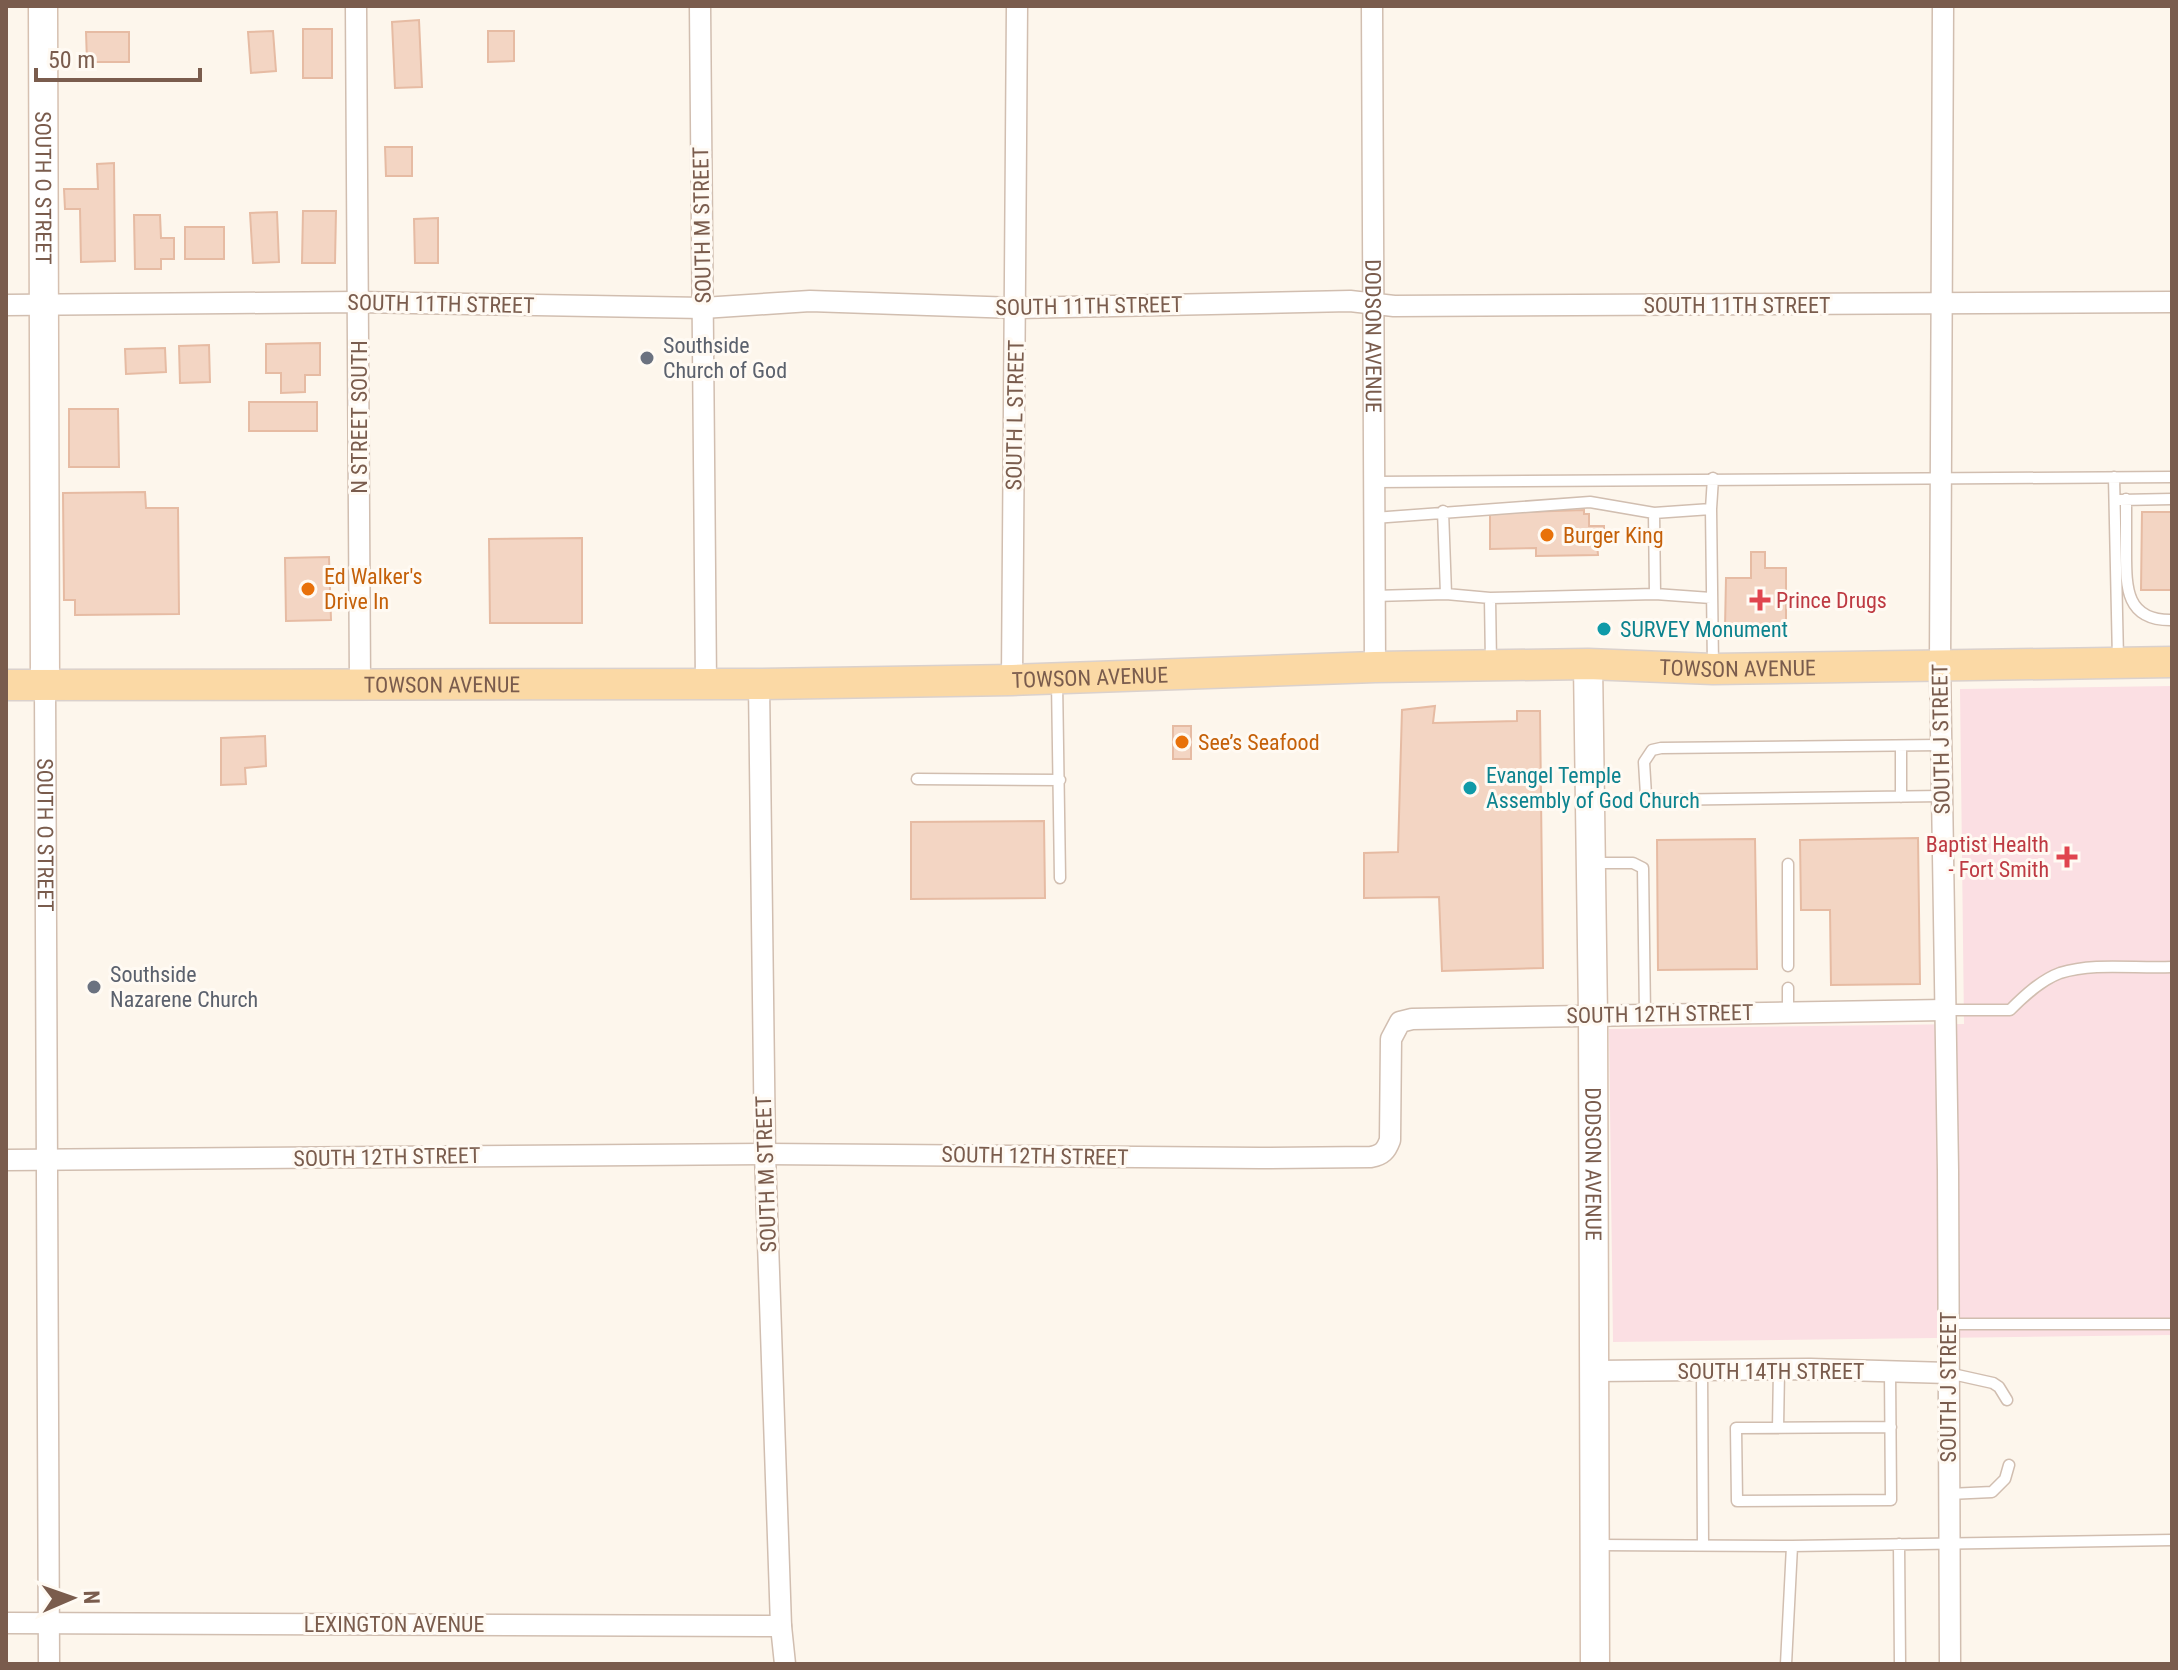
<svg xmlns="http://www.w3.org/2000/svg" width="2178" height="1670" font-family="'Roboto Condensed',sans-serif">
  <rect width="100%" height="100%" fill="#fdf6ec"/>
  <path fill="#fbdfe3" d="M2172,686V1335L1613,1342L1609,1029L1964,1024L1960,689Z"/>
  <path fill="#f3d5c3" stroke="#e6bba3" stroke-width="2" d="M419,20L422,87L395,88L392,22Z
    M303,29H332V78H303Z
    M273,31L276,71L251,73L248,32Z
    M488,31H514V61L488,62Z
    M86,32H129V62H87Z
    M385,147H412V176H386Z
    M114,163L115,261L81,262L80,209H65L64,189H98L97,164Z
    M303,211H336L335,263H302Z
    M277,212L279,262L253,263L250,213Z
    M134,215H160L161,238H174V259H161V269H135Z
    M438,218V263H415L414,219Z
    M185,227H224V259H185Z
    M320,343V375H305V392L281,393V373H266V344Z
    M209,345L210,382L180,383L179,346Z
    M165,348L166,372L126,374L125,349Z
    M249,402H317V431H249Z
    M69,409H118L119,467H69Z
    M145,492L146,508H178L179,614L75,615V600H64L63,493Z
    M1584,510V514H1589V526H1604V543H1597L1598,555L1536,556V548L1490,549V513Z
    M2142,512H2172V590H2141Z
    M582,538V623H490L489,539Z
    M1751,552H1765V568H1786V628H1725L1726,578H1751Z
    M329,557L331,620L286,621L285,558Z
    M1435,706L1433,723L1517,721V711H1540L1543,968L1442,971L1439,897L1364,898V853L1398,852L1402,710Z
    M1173,726H1191V759H1173Z
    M265,736L266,766L245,768L246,784L221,785V738Z
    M1044,821L1045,898L911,899V822Z
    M1918,838L1920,984L1831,985L1830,910H1801L1800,840Z
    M1755,839L1757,969L1658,970L1657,840Z"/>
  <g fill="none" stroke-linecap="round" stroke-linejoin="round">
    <g stroke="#d1beb0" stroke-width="13">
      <path id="lane" d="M2114,477L2118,659
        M1713,478L1711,509L1713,667
        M1374,482L2172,477
        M2126,499C2126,517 2126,534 2126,552C2126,588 2126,621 2172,620
        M2120,500L2172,499
        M1443,511L1446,594
        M1654,513L1655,594L1711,598
        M1374,518L1590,502L1654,513L1711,509
        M1374,596L1446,594L1490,598L1491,663
        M1490,598L1655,594
        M1057,681L1060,878
        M1941,745L1661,748L1652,750L1644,762L1646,795L1653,800L1942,796
        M917,779L1060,780
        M1901,797V746
        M1594,863H1633L1643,868L1645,1015
        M1788,966V864
        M1945,1010H2010C2024,996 2041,980 2060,973C2095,962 2136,969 2172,967
        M1788,1012V988
        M1948,1324H2172
        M1702,1370L1703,1545
        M1890,1371L1891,1500L1737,1501L1736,1428L1891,1427
        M1948,1373L1993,1383L1999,1387L2007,1400
        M1778,1428L1779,1370
        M1949,1494L1992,1492L2005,1479L2009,1465
        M1899,1544L1900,1664
        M1598,1545L1792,1546L2172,1540
        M1786,1664L1792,1546"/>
    </g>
    <g stroke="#d1beb0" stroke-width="23">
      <g id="street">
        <path d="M356,6L360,684"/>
        <path d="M700,6L706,684"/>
        <path id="s1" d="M1372,6L1375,667"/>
        <path d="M1943,6L1940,666L1948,1170L1950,1664"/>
        <path d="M6,305L358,302L703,308L810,301L1016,308L1350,301L1394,306L2172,302"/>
        <path d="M1012,680L1017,6"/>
        <path d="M759,684L765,1154L781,1626L785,1664"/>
        <path id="s2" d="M45,685L49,1664"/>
        <path d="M6,1160L765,1154L1260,1158L1371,1157C1382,1155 1386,1151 1390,1140L1391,1039L1400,1022L1412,1019L1945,1010"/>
        <path d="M1594,1371L1810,1369L1948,1373"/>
        <path d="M6,1623L781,1626"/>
      </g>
    </g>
    <g stroke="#d6c0b0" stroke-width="31">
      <g id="secondary">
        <path id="s3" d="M43,6L45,685"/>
        <path id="s4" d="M1588,664L1593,1016L1595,1664"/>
      </g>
    </g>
    <g stroke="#dad1cd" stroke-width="33">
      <g id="primary">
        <path id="s5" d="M6,685L759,684L1012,680L1375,667L1588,664L1713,669L2172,662"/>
      </g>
    </g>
    <use href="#lane" stroke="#fff" stroke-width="10"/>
    <use href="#street" stroke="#fff" stroke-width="20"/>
    <use href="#secondary" stroke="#fff" stroke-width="28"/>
    <use href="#primary" stroke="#fbd9a5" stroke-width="30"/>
  </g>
  <g fill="#6b7280" stroke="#fffaf3" stroke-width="3">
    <circle cx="647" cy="358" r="8"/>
    <circle cx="94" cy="987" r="8"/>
  </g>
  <g fill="#e8710a" stroke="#fffaf3" stroke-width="3">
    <circle cx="1547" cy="535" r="8"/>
    <circle cx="308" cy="589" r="8"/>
    <circle cx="1182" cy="742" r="8"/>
  </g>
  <g fill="#e0444e" stroke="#fffaf3" stroke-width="3">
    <path d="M1756 588h8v8h8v8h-8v8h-8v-8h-8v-8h8z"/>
    <path d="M2063 845h8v8h8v8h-8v8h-8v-8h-8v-8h8z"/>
  </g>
  <g fill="#0f9aa8" stroke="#fffaf3" stroke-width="3">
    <circle cx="1604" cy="629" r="8"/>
    <circle cx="1470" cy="788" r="8"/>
  </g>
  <g text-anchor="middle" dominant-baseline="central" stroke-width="6" stroke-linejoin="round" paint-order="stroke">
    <g font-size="22" fill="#7a5c4d" stroke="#fffaf3">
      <text stroke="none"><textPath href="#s3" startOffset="182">SOUTH O STREET</textPath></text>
      <text transform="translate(702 225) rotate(-91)">SOUTH M STREET</text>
      <text transform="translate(441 304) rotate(1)">SOUTH 11TH STREET</text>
      <text x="1737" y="305">SOUTH 11TH STREET</text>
      <text transform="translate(1089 306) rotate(-1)">SOUTH 11TH STREET</text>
      <text stroke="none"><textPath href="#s1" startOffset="330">DODSON AVENUE</textPath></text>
      <text transform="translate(1015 415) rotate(-89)">SOUTH L STREET</text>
      <text transform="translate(359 417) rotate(-90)">N STREET SOUTH</text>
      <text stroke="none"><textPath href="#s5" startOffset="1732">TOWSON AVENUE</textPath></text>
      <text stroke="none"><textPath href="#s5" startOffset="1084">TOWSON AVENUE</textPath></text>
      <text stroke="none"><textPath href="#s5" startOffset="436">TOWSON AVENUE</textPath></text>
      <text transform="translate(1941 739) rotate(-91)">SOUTH J STREET</text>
      <text stroke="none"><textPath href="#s2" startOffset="150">SOUTH O STREET</textPath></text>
      <text transform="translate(1660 1014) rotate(-1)">SOUTH 12TH STREET</text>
      <text transform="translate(1035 1156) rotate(1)">SOUTH 12TH STREET</text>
      <text transform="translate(387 1157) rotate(-1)">SOUTH 12TH STREET</text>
      <text stroke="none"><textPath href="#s4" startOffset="500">DODSON AVENUE</textPath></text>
      <text transform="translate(766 1174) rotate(-92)">SOUTH M STREET</text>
      <text x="1771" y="1371">SOUTH 14TH STREET</text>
      <text transform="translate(1948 1387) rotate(-90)">SOUTH J STREET</text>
      <text x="394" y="1624">LEXINGTON AVENUE</text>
    </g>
    <g font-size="22" fill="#5b616d" stroke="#fffaf3" text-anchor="start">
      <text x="663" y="345">Southside<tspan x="663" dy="25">Church of God</tspan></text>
      <text x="110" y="974">Southside<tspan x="110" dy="25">Nazarene Church</tspan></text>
    </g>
    <g font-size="22" fill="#c56008" stroke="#fffaf3" text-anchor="start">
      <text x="1563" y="535">Burger King</text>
      <text x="324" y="576">Ed Walker's<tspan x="324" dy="25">Drive In</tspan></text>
      <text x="1198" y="742">See’s Seafood</text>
    </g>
    <g font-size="22" fill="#be3a42" stroke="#fffaf3" text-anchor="start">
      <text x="1776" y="600">Prince Drugs</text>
      <text x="2049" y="844" text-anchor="end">Baptist Health<tspan x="2049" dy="25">- Fort Smith</tspan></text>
    </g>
    <g font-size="22" fill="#0d838f" stroke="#fffaf3" text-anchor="start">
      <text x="1620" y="629">SURVEY Monument</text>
      <text x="1486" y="775">Evangel Temple<tspan x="1486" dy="25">Assembly of God Church</tspan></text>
    </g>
  </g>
  <rect width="2178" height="1670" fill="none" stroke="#7a5c4d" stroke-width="16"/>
  <g transform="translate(72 1598) rotate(88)" stroke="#fffaf3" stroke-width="6" paint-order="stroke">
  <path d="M0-6L14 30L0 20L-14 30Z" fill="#7a5c4d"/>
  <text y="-12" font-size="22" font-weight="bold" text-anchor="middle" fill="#7a5c4d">N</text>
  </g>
  <path d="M36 68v12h164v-12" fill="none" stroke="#7a5c4d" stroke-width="4"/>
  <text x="48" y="68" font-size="24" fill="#7a5c4d" stroke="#fffaf3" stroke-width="6" paint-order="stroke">50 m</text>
</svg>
